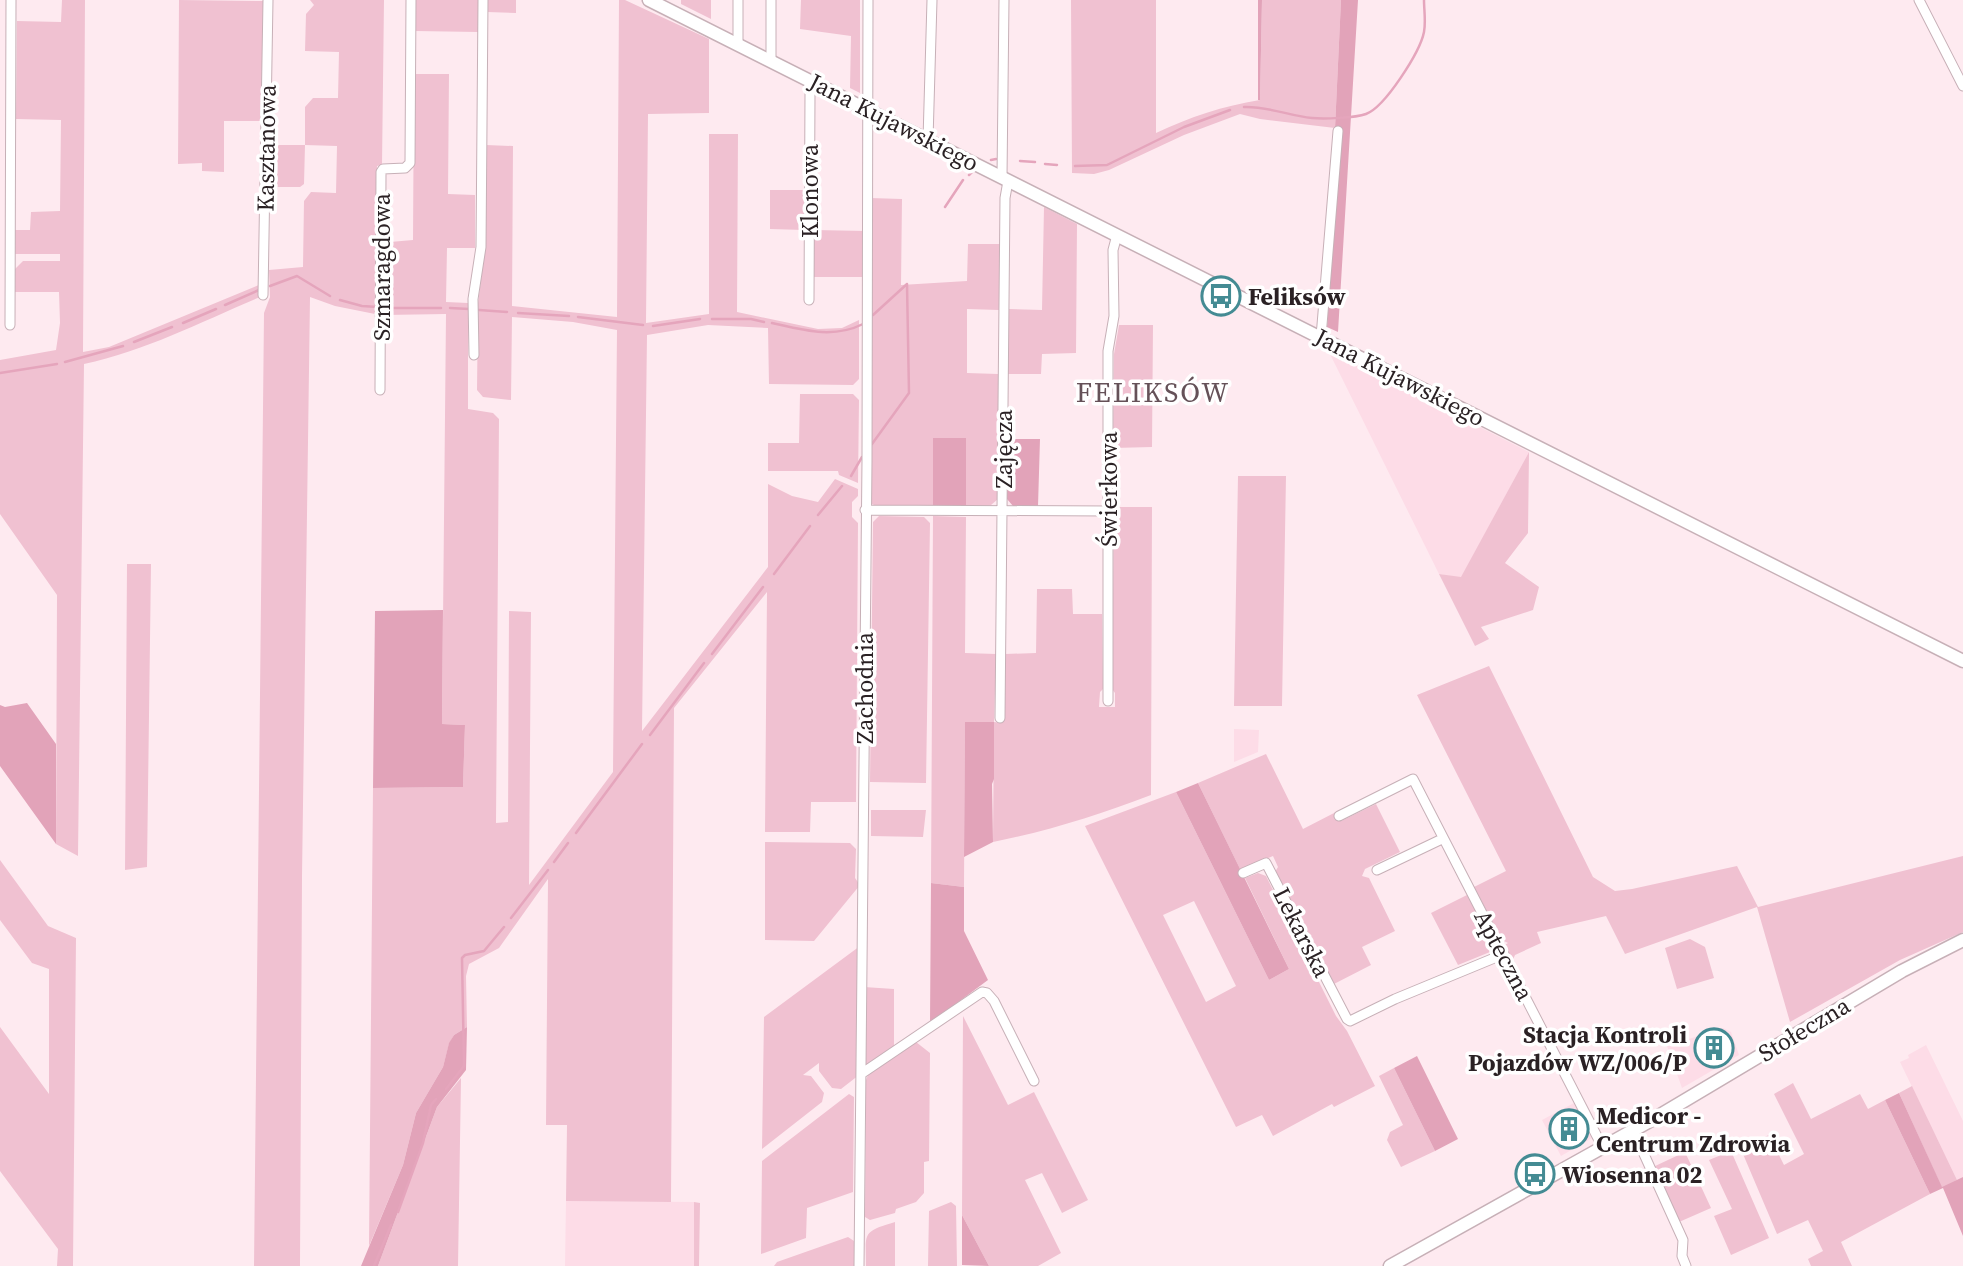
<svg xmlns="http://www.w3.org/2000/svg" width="1963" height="1266" font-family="'Source Serif 4',serif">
  <rect width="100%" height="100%" fill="#feeaf0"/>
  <path fill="#fddce7" d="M1328,350L1529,452L1461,578L1439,574Z
    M1234,729L1259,730L1258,752L1234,762Z
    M1723,1028L1731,1032L1739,1055L1682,1088L1667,1046Z
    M1926,1045L1963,1121V1177L1957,1180L1900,1062L1909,1058L1908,1055Z
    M1574,1103L1592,1138L1561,1156L1542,1120Z
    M566,1201L694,1202V1266H565Z"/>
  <path fill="#f0c1d1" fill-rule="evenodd" d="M62,0H85L83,352L109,347L259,285L260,297C203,321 145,351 84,364L78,856L56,844L57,595L0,514V360L56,350L60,323L59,292H15V269L23,261H60V254H13L15,230H30L31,212L60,211L61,120L16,119L17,21L61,22Z
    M179,0L263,1L261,121H224V172L202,171V163L178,164Z
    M310,0H384L382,165L377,166L375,314L335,306L310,297L302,877L300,1266H254L264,313L270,297L269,270L303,267L304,201L311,192L336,193L337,146L305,145L304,184L300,187H274L270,183L271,145H305V107L313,98H338L339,52L305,51L306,14L314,5Z
    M415,0H478V32L415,31Z
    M487,0H516V13L487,12Z
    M619,0H625L709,39V113L648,114L646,323L709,314V134H738L737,312L818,329L842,328L859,320V379L853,385L769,384L768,328L708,325L647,335L642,731L768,567V484L792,496L818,502L835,479L858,489V496L852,502V517L858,523L856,802H811L810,832H765L767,592L674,708L671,1202L566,1201L567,1125H546L548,879L499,948L469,964L466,976L467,1027L454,1035L449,1044L443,1067L416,1113L403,1165L369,1246L373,788L463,787L465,725L442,724L446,314L384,315L385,237L390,242L413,240L414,74H449L448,194L475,195V248H447L446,302L468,303V409L493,413L499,419L496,823L508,822L509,611L531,612L529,885L613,772L617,330L573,322L512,317L511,400L483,397L477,390L478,303L485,248L486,145L513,146L512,306L617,317Z
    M681,0H711V19L681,4Z
    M801,0H860V93L850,88L851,36L800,29Z
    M1071,0H1156V133C1190,117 1223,106 1260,100L1262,0H1341L1335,128L1260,119L1240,114L1184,135L1109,170L1094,174L1072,173Z
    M770,190H805L804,230L770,229Z
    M870,198L902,199L901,285L967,281L968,244H1000L999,310L967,309V373L998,374V499L991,505H966V438H933V505H874L868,502Z
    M1044,207L1077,224L1076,353L1042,354L1041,374H1008L1009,309L1042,310Z
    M814,230L866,231L864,277H813Z
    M1119,325H1153L1152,447L1113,448L1114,354Z
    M800,394H853L859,400L858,483L839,475L838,471H768V443H799Z
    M1529,452L1528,533L1505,563L1539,587L1533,610L1481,627L1489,639L1475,646L1439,574L1461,577Z
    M1238,476H1286L1282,706H1234Z
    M1114,501L1120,507H1152L1151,795C1099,815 1048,831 993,842L994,722H965L964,887L931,883L933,516L966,517L965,653L996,654L994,722L1003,723L1005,654L1036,653L1037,589H1072L1073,614H1102L1103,689L1100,692L1099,707H1115V693L1112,689Z
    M879,516L924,517L930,523L926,783L870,782L873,522Z
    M127,564H151L147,867L125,870Z
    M1489,666L1593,877L1615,891L1632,889L1737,866L1758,907L1963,856V932L1900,960L1790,1022L1757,907L1625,954L1606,916L1537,932L1541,943L1515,955L1512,962L1503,946L1508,943L1502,940L1474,887L1506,871L1417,695Z
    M1266,754L1303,829L1336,812L1334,819L1341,821L1376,804L1400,852L1365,869L1362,876L1369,878L1395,931L1362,947L1371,965L1332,985L1275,872L1278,867L1273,856L1240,869L1198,783Z
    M1176,792L1269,980L1289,969L1245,878L1258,873L1266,876L1336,1016L1347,1031L1375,1086L1334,1107L1332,1104L1273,1136L1262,1115L1236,1127L1085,826ZM1194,901L1236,986L1206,1002L1163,915Z
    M871,810H926L923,837L871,836Z
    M765,842L850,843L856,849L855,878L860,885L814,941L765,940Z
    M0,860L48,926L76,938L73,1266H57L58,1249L0,1171V1027L49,1094V969L32,963L0,920Z
    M1467,895L1493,943L1490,952L1458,965L1431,913Z
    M1690,939L1705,947L1714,978L1677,989L1665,948Z
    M860,946L859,1075L841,1089L832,1088L819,1071V1063L803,1075L811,1076L824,1093L822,1102L762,1149L764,1017Z
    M864,987L894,989V1049L868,1067L864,1063Z
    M963,1016L1008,1105L1034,1092L1088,1200L1062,1213L1042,1173L1025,1180L1061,1253L1038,1266H989L962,1215Z
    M916,1042L930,1053L929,1161L924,1162V1193L916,1202L896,1209L895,1213L870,1220L865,1217L866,1080L868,1075Z
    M1394,1068L1435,1151L1401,1167L1387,1140L1390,1132L1403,1125L1379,1076Z
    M461,1078L458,1266H378L437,1107Z
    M1793,1083L1811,1119L1860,1094L1868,1109L1885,1100L1930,1194L1841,1242L1852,1266H1811L1808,1259L1823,1251L1808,1220L1777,1234L1740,1147L1769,1135L1784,1165L1804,1154L1774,1094Z
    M1912,1086L1957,1180L1942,1188L1899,1093Z
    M849,1094L854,1097L853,1192L807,1208L806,1238L761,1254L762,1161Z
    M1731,1151L1769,1238L1731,1255L1714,1216L1732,1209L1709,1160Z
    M1685,1152L1711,1208L1679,1222L1653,1167Z
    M694,1202L700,1203L699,1266H694Z
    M951,1202L956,1206L957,1266H928L929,1211Z
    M895,1222V1266H866C866,1233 861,1232 895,1222Z
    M848,1237L854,1241V1266H774L777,1262Z"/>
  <path fill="#e2a3b9" d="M1258,0H1262L1260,100H1258Z
    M1341,0H1358L1338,332L1327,327L1341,129L1335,128Z
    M933,438H966V505H933Z
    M1008,439H1040L1038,506H1013L1007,499Z
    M443,610L442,724L465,725L463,787L373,788L375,611Z
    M27,703L56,744V844L0,766V705L5,707Z
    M965,722H994V779L992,784L993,842L964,857Z
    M1198,783L1289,969L1269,980L1176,792Z
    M931,883L964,887V931L988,980L930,1023Z
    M467,1027L466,1070L437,1107L378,1266H361L403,1165L416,1113L443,1067L449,1043L454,1035Z
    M1417,1056L1458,1139L1435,1151L1394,1068Z
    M1899,1093L1942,1187L1963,1177V1236L1943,1188L1930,1194L1885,1100Z
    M962,1215L989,1266L962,1265Z"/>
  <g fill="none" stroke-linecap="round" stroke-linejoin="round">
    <path stroke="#e5a5bc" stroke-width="2.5" d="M1244,107C1268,106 1289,116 1312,118C1324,119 1355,118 1366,114C1385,107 1420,52 1424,32C1426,22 1424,10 1424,0
      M991,160L996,159
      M1020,161L1035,162
      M1045,164L1057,165
      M1075,166L1107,165L1184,127L1230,110
      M969,175L972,172
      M945,207L963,180
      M270,286L297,276L330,296
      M340,300L362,306L378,307
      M225,305L259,290
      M389,308H441
      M450,308L469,309
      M479,310L507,312
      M518,313L569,316
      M873,315L907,284
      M578,317L643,325
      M712,319H751L764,322
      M183,323L216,309
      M772,323C803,330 833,339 863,324
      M653,326L700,319
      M134,342L172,327
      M65,362L123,346
      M0,373L57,364
      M872,444L909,393L907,284
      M851,476L862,457
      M818,515L842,486
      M774,574L810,526
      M712,654L763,587
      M650,735L704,663
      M576,833L642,744
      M554,862L568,843
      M511,918L548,870
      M446,1089L464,1066L462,958L465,955L484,951L504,927
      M398,1212L423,1143L431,1105L436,1099
      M374,1266L391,1225"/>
    <g stroke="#c7b0b7" stroke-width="11">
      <path id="minor" d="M1919,0L1963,86
        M738,44V0
        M771,60V0
        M928,140L932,0
        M1002,177L1004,0
        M263,295L268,0
        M809,300L810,94L813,82
        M10,325L11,0
        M1321,337L1338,131
        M474,355L473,299L481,247L483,0
        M380,390L381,172L383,169L405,168L410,163L411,0
        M865,510L1108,511
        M1108,701V351L1114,316L1113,250L1117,235
        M1000,718L1005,198L1008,181
        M1339,816L1413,779L1603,1148
        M1377,870L1442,839
        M1243,873L1266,863L1347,1019L1350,1021L1395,999L1504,954
        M861,1074L982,992L987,993L994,1001L1034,1081
        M1633,1130L1683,1240L1682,1256L1686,1266
        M859,1266L867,461L868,0"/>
    </g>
    <g stroke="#c7b0b7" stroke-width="15">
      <path id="secondary" d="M649,0L1963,661
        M1390,1266L1657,1117L1902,971L1963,940"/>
    </g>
    <use href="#minor" stroke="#fff" stroke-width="9"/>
    <use href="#secondary" stroke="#fff" stroke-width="12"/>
  </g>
  <defs>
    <g id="bus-ring" transform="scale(2.0125)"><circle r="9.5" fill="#fff" stroke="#448b93" stroke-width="1.5"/><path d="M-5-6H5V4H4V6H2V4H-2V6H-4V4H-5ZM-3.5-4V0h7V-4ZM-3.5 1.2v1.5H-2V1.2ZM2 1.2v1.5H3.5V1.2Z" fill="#448b93"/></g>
    <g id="building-ring" transform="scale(2.0125)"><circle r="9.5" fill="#fff" stroke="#448b93" stroke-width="1.5"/><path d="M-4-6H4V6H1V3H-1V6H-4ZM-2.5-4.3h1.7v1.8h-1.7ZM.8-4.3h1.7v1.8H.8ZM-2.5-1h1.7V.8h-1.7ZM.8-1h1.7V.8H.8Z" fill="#448b93"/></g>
  </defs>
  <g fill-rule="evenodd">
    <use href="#bus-ring" x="1221" y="296"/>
    <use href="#building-ring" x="1714" y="1048"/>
    <use href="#building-ring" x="1569" y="1129"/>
    <use href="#bus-ring" x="1535" y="1174"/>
  </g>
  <g text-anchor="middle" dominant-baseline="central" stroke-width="7" stroke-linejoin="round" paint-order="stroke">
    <g font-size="24" fill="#2a2124" stroke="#fff">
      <text transform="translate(894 122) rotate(27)">Jana Kujawskiego</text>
      <text transform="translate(266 148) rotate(-89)">Kasztanowa</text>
      <text transform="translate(809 191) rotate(-90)">Klonowa</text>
      <text transform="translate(381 267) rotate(-90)">Szmaragdowa</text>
      <text transform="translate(1400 377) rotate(27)">Jana Kujawskiego</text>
      <text transform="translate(1003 449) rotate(-90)">Zajęcza</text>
      <text transform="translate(1108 489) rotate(-90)">Świerkowa</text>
      <text transform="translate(864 688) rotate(-90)">Zachodnia</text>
      <text transform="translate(1302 932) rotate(63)">Lekarska</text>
      <text transform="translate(1504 955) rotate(62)">Apteczna</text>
      <text transform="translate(1804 1029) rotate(-31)">Stołeczna</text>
    </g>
    <g font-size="24" font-weight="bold" fill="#2a2124" stroke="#fff" text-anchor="start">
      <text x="1248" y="296">Feliksów</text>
      <text x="1687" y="1034" text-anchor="end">Stacja Kontroli<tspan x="1687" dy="28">Pojazdów WZ/006/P</tspan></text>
      <text x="1596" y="1115">Medicor -<tspan x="1596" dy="28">Centrum Zdrowia</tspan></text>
      <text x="1562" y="1174">Wiosenna 02</text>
    </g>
    <g font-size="28" letter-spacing="2" fill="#655158" stroke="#fff">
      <text x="1153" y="392">FELIKSÓW</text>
    </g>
  </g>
</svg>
